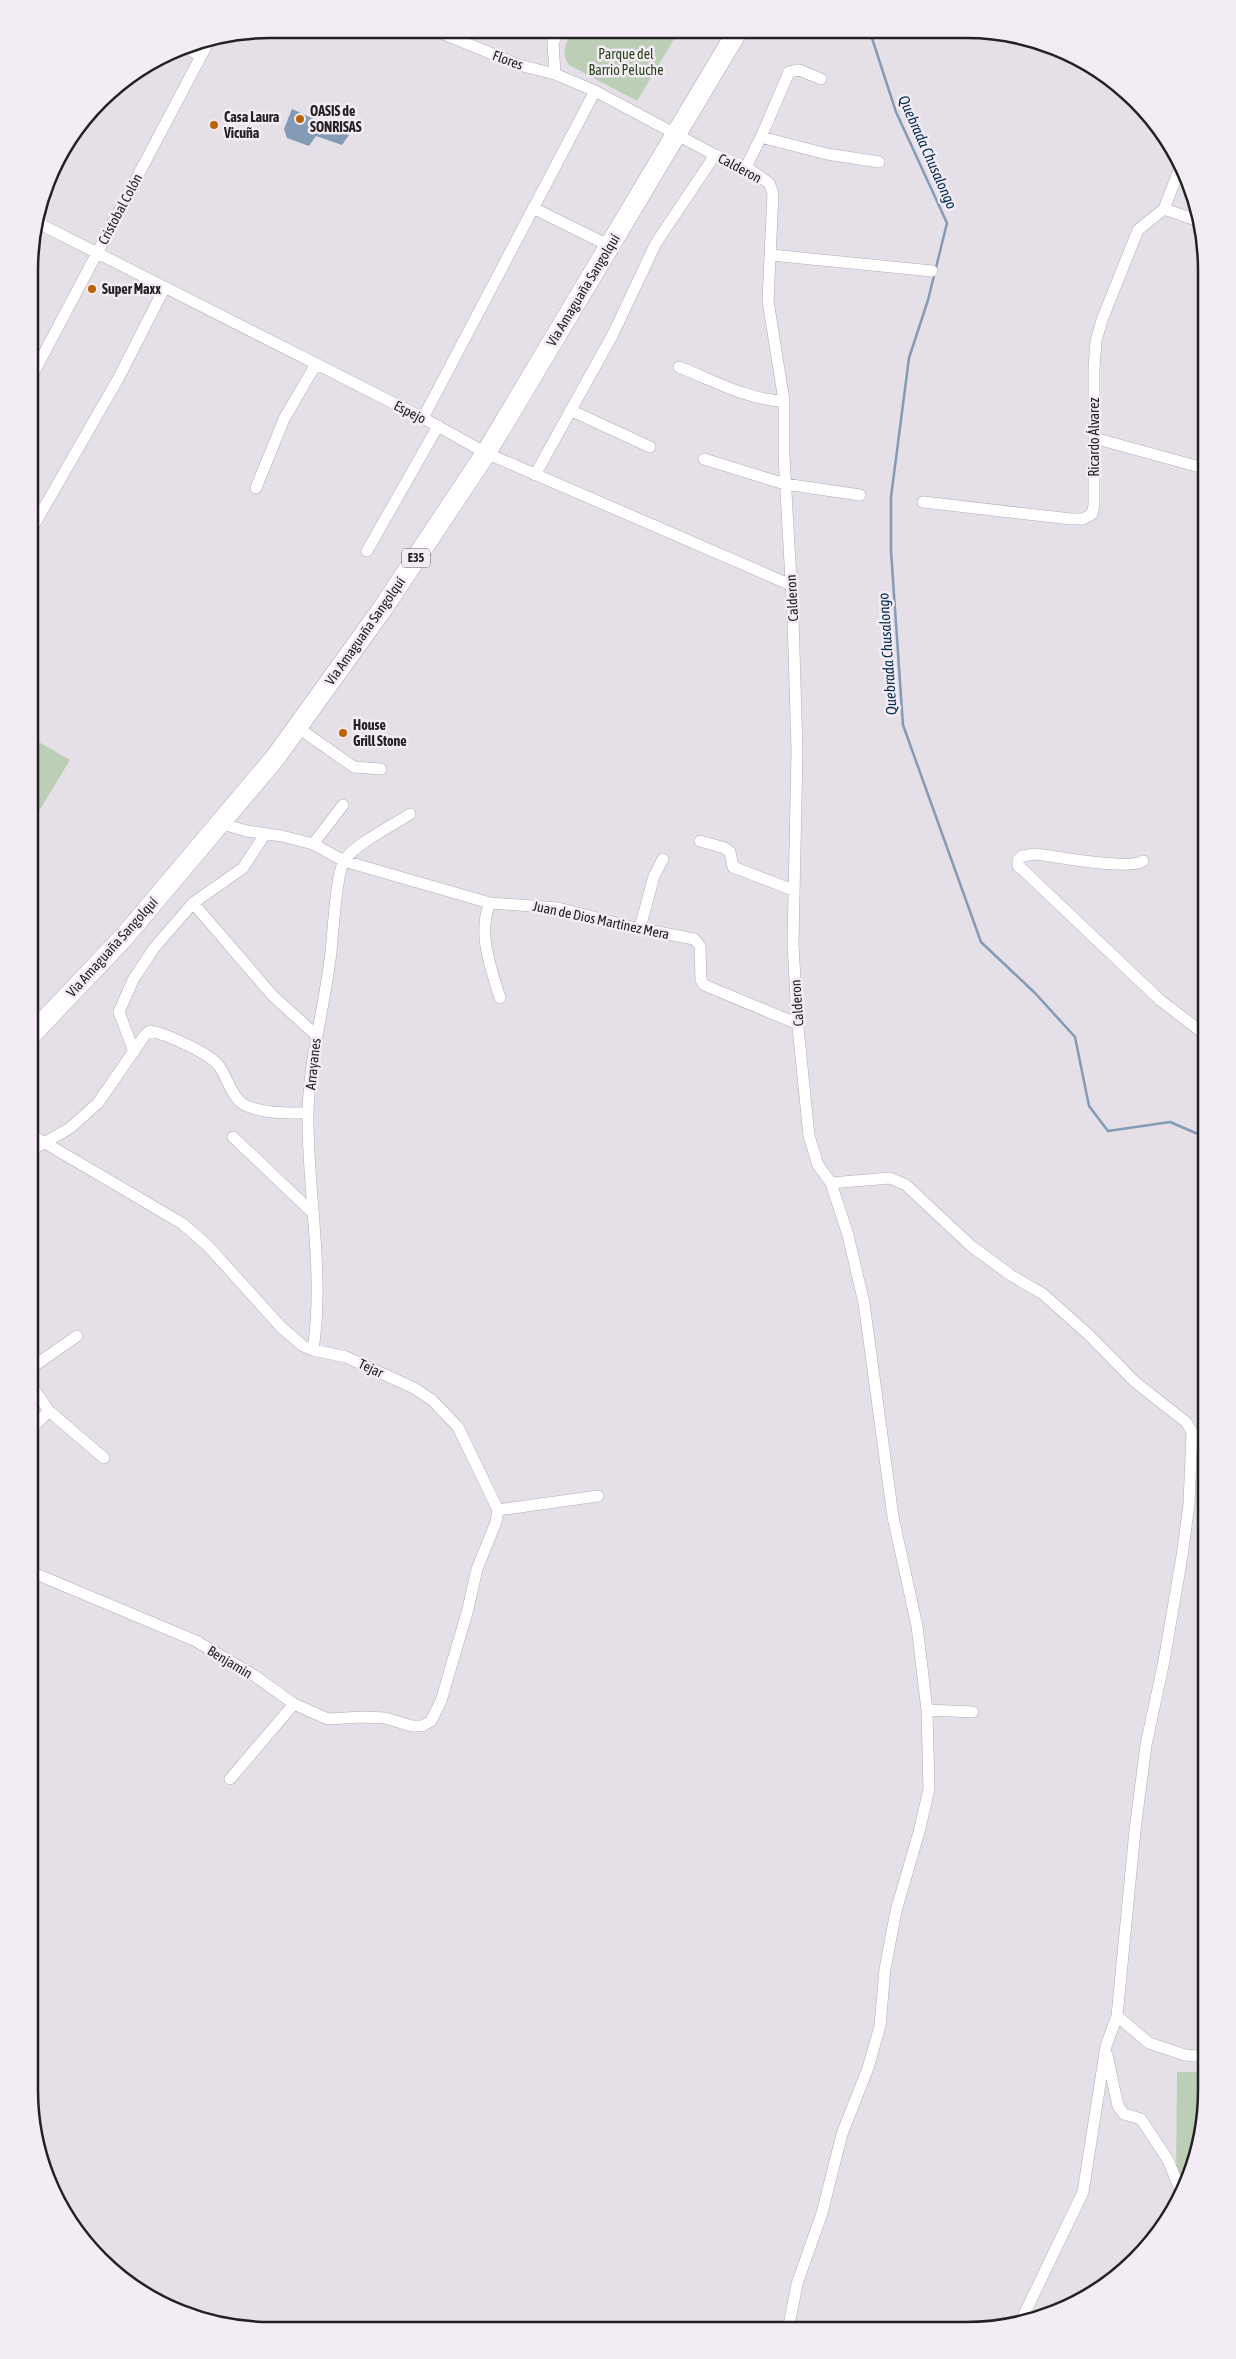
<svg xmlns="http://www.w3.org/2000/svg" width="1236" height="2359" font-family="'Asap Condensed',sans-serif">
  <rect width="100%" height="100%" fill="#e5dfe8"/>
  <path fill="#bdceb6" d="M573,31H679L637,101L569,65C560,53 566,42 573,31Z
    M30,737L70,760L30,826Z
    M1177,2072H1207V2105L1188,2183H1176Z"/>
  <path fill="#839bb5" d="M292,109L349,135L342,145L316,136L309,146L287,138L284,129Z"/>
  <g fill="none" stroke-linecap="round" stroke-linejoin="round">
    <path stroke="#839bb5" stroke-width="2.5" d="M870,32L896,112L947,223L928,300L909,358L891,497V551L903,725L981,942L1035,993L1075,1037L1089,1106L1108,1131L1170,1122L1198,1134L1207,1142"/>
    <g stroke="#b2acb5" stroke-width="12">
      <path id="street" d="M434,30L519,65L555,74L595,91L715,155L746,167L769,183L773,193L768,301L784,401V456L793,617L797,751L793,944L797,1017L809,1136L818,1165L831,1183L890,1178L906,1185L971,1246L1012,1276L1043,1294L1089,1335L1135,1382L1186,1422L1192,1432L1189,1504L1182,1556L1164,1661L1146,1745L1135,1830L1117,2016L1106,2046L1083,2192L1021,2321
        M182,46L201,56
        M555,74L553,42L559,31
        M761,137L789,72L799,70L821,79
        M746,167L761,137L827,154L879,162
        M533,208L610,246
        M1164,209L1199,221
        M36,222L423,418L486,453L791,585
        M771,255L932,271
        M679,367C713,380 747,400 784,401
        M31,378L209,41
        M570,410L650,447
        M423,418L595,91
        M1094,438L1207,469
        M704,459L785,484L860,495
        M535,475L613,334L656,243L715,155
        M256,488L284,419L316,364
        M923,502L1071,519H1083L1092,514L1094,505V368L1096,341L1102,320L1138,230L1164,209L1181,165
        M30,532L118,379L165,287
        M367,551L438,426
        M297,727L354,767L381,769
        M219,823L247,831L282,836L313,844L344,861L490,903L558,908L632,927L694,939L700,946L701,980L704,985L798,1024
        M700,841L725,848L730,852L733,867L793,890
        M313,844L343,805
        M1143,861C1129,871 1055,856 1035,854L1022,856L1018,860V866L1022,869L1160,1000L1207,1036
        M193,903L273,996L316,1035
        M490,903C477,933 491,968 500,998
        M640,928L654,876L663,859
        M134,1052L119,1012L133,980L154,948L193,903L243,868L265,834
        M233,1137L314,1214
        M30,1151L70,1128L98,1103L145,1035L150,1031C167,1034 209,1053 219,1066C228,1078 232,1100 247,1106C266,1114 288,1113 308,1113
        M313,1350C325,1271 307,1192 308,1113C309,1058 325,1006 331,952C333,934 336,871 345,859C356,844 393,825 410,814
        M30,1366L33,1388L49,1411L104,1458
        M31,1368L77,1336
        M29,1431L49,1411
        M498,1510L598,1496
        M29,1571L196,1641L255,1676L294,1704L328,1719L362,1717L385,1718L412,1726H422L431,1721L441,1701L468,1609L477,1569L496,1522L498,1510L458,1427L432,1400L414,1388L346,1357L313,1350L303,1346L281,1327L208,1246L183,1224L30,1134
        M927,1710L973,1712
        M230,1779L294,1704
        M1117,2016L1149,2043L1185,2055L1207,2057
        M1107,2055L1118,2106L1124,2114L1141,2119L1168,2160L1182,2194
        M788,2330L797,2284L822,2213L842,2134L868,2068L880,2026L885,1969L896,1911L919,1832L929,1789L927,1710L917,1626L893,1517L864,1303L848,1235L831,1183"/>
    </g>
    <g stroke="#b2acb5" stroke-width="21">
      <path id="highway" d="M30,1036L124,937L275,758L383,608L486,453L737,32"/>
    </g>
    <use href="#street" stroke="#fff" stroke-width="11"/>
    <use href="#highway" stroke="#fff" stroke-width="20"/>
  </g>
  <g fill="#bc6300" stroke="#f3ecf5" stroke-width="2">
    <circle cx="300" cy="119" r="5"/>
    <circle cx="214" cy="125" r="5"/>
    <circle cx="92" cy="289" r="5"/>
    <circle cx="343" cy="733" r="5"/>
  </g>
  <g text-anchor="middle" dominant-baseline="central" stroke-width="5" stroke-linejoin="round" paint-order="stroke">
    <rect fill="#f3ecf5" stroke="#625e63" stroke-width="1" x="402" y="548.5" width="28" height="19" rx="4"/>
    <g font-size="12" font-weight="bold" fill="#242125">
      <text x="416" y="558">E35</text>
    </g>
    <g font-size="14" fill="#29451a" stroke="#f3ecf5">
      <text x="626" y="54">Parque del<tspan x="626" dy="16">Barrio Peluche</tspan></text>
    </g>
    <g font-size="14" fill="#242125" stroke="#f3ecf5">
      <text transform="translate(508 60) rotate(20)">Flores</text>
      <text transform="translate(740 168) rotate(28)">Calderon</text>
      <text transform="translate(120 209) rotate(-62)">Cristobal Colón</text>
      <text transform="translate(583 290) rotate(-59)">Via Amaguaña Sangolquí</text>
      <text transform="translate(410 412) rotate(27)">Espejo</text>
      <text transform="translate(1094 437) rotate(-90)">Ricardo Álvarez</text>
      <text transform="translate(792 598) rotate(-93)">Calderon</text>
      <text transform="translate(365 631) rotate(-55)">Via Amaguaña Sangolquí</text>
      <text transform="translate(601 920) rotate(12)">Juan de Dios Martínez Mera</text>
      <text transform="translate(112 947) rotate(-48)">Via Amaguaña Sangolquí</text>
      <text transform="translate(797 1003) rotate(-94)">Calderon</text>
      <text transform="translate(313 1064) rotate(-84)">Arrayanes</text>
      <text transform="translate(371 1368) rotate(25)">Tejar</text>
      <text transform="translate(230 1662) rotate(31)">Benjamin</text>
    </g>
    <g font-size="14" font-weight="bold" fill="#242125" stroke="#f3ecf5" text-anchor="start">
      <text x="310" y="111">OASIS de<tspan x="310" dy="16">SONRISAS</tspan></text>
      <text x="224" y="117">Casa Laura<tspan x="224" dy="16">Vicuña</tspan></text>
      <text x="102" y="289">Super Maxx</text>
      <text x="353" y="725">House<tspan x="353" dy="16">Grill Stone</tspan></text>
    </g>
    <g font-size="15" font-style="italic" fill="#042e50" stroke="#f3ecf5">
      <text transform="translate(928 152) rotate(66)">Quebrada Chusalongo</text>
      <text transform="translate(887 654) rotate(-94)">Quebrada Chusalongo</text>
    </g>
  </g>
  <path d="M0 0H1236V2359H0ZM270 38H966A232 232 0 0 1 1198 270V2090A232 232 0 0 1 966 2322H270A232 232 0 0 1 38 2090V270A232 232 0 0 1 270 38Z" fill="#f3ecf5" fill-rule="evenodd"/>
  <path fill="none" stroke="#242125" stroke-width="2.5" d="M270 38H966A232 232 0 0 1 1198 270V2090A232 232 0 0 1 966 2322H270A232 232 0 0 1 38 2090V270A232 232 0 0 1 270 38Z"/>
</svg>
